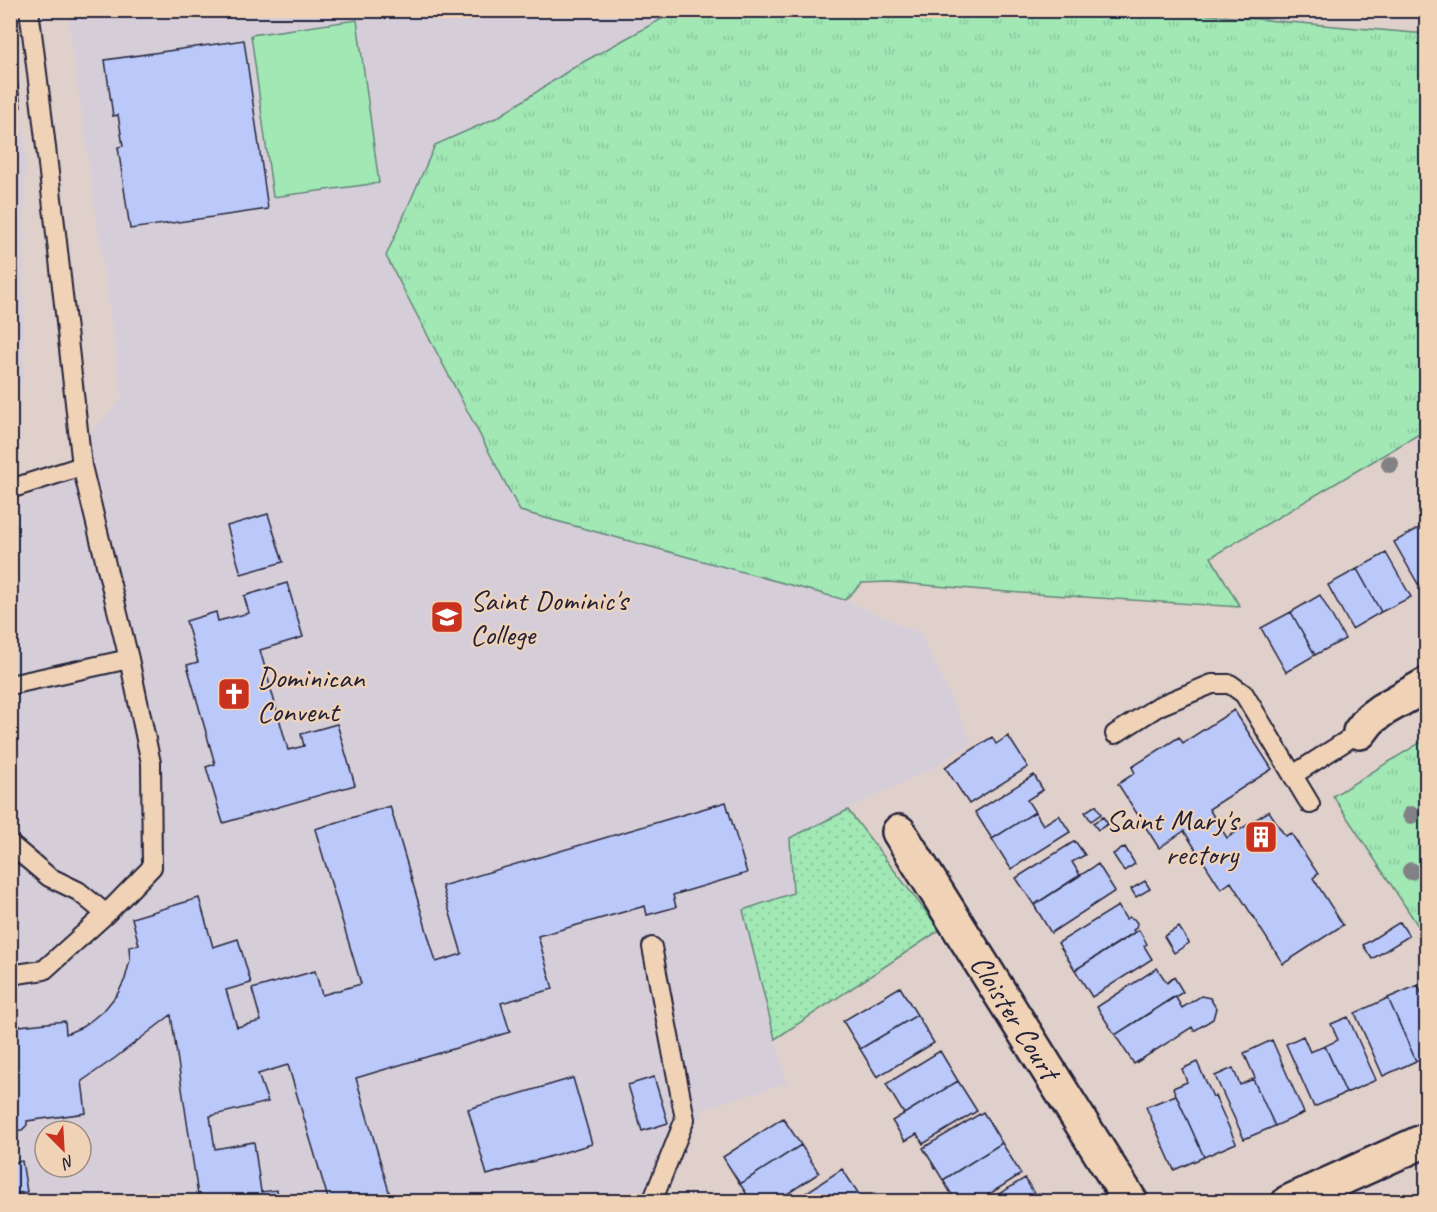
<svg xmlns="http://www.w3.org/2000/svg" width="1437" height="1212" font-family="Caveat,sans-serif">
  <defs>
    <pattern id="grass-dots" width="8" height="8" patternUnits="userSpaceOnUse" patternTransform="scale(1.5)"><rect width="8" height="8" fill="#a1e8b5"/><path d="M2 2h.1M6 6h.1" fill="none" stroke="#8ac79d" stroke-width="1.8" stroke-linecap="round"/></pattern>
    <pattern id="park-tufts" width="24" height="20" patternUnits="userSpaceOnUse" patternTransform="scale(1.5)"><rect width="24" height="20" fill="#a1e8b5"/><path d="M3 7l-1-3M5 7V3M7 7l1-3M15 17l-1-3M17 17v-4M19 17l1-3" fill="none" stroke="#8ac79d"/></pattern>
  </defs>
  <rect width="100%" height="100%" fill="#e0d0cb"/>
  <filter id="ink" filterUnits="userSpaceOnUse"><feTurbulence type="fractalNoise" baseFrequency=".0167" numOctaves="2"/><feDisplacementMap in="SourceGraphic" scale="12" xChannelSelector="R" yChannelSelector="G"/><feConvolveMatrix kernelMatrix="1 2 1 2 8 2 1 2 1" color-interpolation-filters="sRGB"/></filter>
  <g filter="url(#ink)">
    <path fill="#d5ced9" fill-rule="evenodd" d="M67,11H676L576,66L498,117L435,145L520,511L845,600L921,634L972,742L936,766L790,838L794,893L743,910L787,1083L703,1109L663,1201L11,1202V507L39,490L122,398ZM45,1131H81V1167H45Z
      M10,32L26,147L23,378L11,417Z"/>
    <path fill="url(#grass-dots)" stroke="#628578" stroke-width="1.5" d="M848,810L940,930L775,1039L743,910L793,893L790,838Z"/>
    <path fill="url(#park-tufts)" stroke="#628578" stroke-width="1.5" d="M1153,10L1426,34V430L1211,557L1240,607L1007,592L889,582L862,583L845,600L520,511L386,256L435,145L498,117L576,66L676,11Z
      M1426,739V938L1333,796Z"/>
    <path fill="#a1e8b5" stroke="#628578" stroke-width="1.5" d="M357,20L379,183L273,197L251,35Z"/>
    <path fill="#bbc9fa" stroke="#22223b" stroke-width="1.5" d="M10,32L21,107L10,108Z
      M244,40L268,209L130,229L118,147L123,146L118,115L113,116L105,60Z
      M268,514L283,562L241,574L227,526Z
      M1426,524V579L1418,584L1394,542Z
      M1386,553L1411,597L1381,612L1357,569Z
      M1357,569L1381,612L1352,629L1328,585Z
      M287,583L303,637L260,650L288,750L304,746L301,734L337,724L355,785L223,823L206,767L215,764L187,665L198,662L186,621L216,612L218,621L249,613L244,596Z
      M1320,595L1345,639L1315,655L1291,612Z
      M1291,612L1315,655L1286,672L1261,628Z
      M1234,710L1272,769L1209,809L1227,838L1269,811L1285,836L1291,833L1318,874L1313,878L1343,925L1283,964L1231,882L1221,889L1184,831L1159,848L1118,784L1135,773L1132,767L1179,737L1183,743Z
      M1008,736L1028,767L969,804L945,767L992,737L996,744Z
      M1034,775L1043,790L1027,800L1035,812L992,839L975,812Z
      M726,802L747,873L673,895L676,907L647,915L645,906L538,936L553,989L501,1003L510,1032L356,1078L392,1202H329L288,1065L258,1074L268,1102L210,1116L215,1149L254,1142L261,1192L277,1190L279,1202H199L171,1015L115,1058L82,1081L86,1113L27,1121V1125L22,1130L10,1131V1027L65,1021L66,1034L82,1027L93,1019L106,1008L118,993L125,979L130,960L129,947L139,945L132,918L199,898L213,947L238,939L251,983L226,990L237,1027L261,1021L252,989L315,971L322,995L361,984L315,829L390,806L436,962L462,954L442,886Z
      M1096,805L1101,814L1091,821L1085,812Z
      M1035,812L1043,825L1059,815L1070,832L1011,869L992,839Z
      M1103,817L1108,824L1098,830L1093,823Z
      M1075,841L1085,855L1072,862L1080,875L1034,905L1016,878Z
      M1125,847L1135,864L1124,871L1113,854Z
      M1098,864L1115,891L1051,933L1034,905Z
      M1145,881L1150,889L1136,897L1131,889Z
      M1118,906L1126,919L1129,917L1134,919L1137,923L1136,928L1133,930L1135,932L1075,970L1058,943Z
      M1400,922L1409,936L1372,959L1363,945Z
      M1179,927L1189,943L1174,953L1164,936Z
      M1139,930L1147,944L1144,946L1152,959L1092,997L1075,970Z
      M1157,968L1167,983L1174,977L1183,992L1115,1035L1097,1007Z
      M1418,985L1426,1005V1057L1416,1061L1388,998Z
      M900,987L917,1015L860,1049L843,1021Z
      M1175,996L1182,1008L1201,996L1210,998L1216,1008L1213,1019L1194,1031L1192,1027L1134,1064L1115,1035Z
      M1388,998L1416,1061L1383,1076L1355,1013Z
      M917,1015L934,1043L877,1077L860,1049Z
      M1348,1017L1376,1080L1346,1093L1325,1046L1338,1040L1331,1024Z
      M1303,1036L1310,1052L1325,1046L1346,1093L1314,1107L1286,1044Z
      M1272,1040L1304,1113L1275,1126L1253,1079L1255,1078L1244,1053Z
      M940,1051L958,1081L904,1114L886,1084Z
      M1197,1062L1213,1097L1215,1096L1236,1143L1204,1157L1173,1088L1187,1082L1182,1069Z
      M1233,1068L1240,1085L1253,1079L1275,1126L1244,1139L1215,1076Z
      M654,1077L668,1123L642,1131L628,1085Z
      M573,1078L592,1144L487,1175L468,1109Z
      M958,1081L977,1111L923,1144L917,1134L905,1141L892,1121Z
      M1176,1095L1204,1157L1174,1170L1146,1107Z
      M983,1112L1002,1143L943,1180L923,1148Z
      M783,1118L801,1145L740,1184L723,1157Z
      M1002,1143L1021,1174L977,1202H956L943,1180Z
      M801,1145L819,1173L775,1202H752L740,1184Z
      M22,1161L27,1192L18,1193L19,1202H10V1163Z
      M842,1169L861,1197L854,1202H792Z
      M1025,1178L1039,1202H986Z"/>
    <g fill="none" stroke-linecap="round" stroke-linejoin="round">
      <g stroke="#22223b" stroke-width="22">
        <path id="lane" d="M10,489L82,466C65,314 49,162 29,10
          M10,685L129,659
          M1115,734L1159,706L1212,684H1230L1244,694L1310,804
          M1293,775L1360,732
          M10,844L49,877L78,891L106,914
          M652,947L685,1119L652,1202
          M10,975L44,970L106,914L152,867L151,763L129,659L82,466"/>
      </g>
      <g stroke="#22223b" stroke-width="38">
        <path id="street" d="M1360,732L1370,719L1382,710L1426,685
          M899,832L1131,1202
          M1289,1202L1426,1140"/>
      </g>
      <use href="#lane" stroke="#f0d3b7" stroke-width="18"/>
      <use href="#street" stroke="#f0d3b7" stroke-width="33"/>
    </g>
    <g fill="#828186">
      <circle cx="1390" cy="464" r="9"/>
      <circle cx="1411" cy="815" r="9"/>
      <circle cx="1411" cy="871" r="9"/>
    </g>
  </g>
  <defs>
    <g id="school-square" transform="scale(1.725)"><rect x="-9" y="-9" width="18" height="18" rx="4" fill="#c8321e" stroke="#f0d3b7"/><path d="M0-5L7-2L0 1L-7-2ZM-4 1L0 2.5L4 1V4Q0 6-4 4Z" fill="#fff"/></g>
    <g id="church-square" transform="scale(1.725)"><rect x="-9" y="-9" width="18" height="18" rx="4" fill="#c8321e" stroke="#f0d3b7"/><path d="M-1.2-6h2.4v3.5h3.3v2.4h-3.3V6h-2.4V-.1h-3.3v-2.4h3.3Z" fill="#fff"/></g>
    <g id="building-square" transform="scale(1.725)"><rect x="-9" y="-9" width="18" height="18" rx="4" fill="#c8321e" stroke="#f0d3b7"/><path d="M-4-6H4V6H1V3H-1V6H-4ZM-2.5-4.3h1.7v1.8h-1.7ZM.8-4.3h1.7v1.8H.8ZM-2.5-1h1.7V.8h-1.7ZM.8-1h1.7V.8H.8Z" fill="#fff"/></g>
  </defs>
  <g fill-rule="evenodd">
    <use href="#school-square" x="447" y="617"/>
    <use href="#church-square" x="234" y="694"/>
    <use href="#building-square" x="1261" y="837"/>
  </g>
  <g text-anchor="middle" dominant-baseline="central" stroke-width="4.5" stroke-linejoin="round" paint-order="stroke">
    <g font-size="30" fill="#22223b" stroke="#f0d3b7" text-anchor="start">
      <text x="470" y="600">Saint Dominic's<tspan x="470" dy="34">College</tspan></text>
      <text x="257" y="677">Dominican<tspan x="257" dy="34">Convent</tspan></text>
      <text x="1238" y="820" text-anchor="end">Saint Mary's<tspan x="1238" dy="34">rectory</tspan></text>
    </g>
    <g font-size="30" fill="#22223b" stroke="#f0d3b7">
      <text transform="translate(1015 1017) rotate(58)">Cloister Court</text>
    </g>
  </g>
  <rect width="1437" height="1212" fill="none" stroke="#f0d3b7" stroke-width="36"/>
  <rect x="18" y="18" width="1401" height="1176" fill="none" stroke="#22223b" stroke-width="2" filter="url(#ink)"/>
  <g transform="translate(63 1149) rotate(156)"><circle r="28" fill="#f0d3b7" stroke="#9e8c85" stroke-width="1.5"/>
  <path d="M0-4.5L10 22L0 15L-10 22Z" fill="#c8321e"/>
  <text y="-9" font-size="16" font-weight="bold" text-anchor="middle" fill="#22223b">N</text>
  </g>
</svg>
